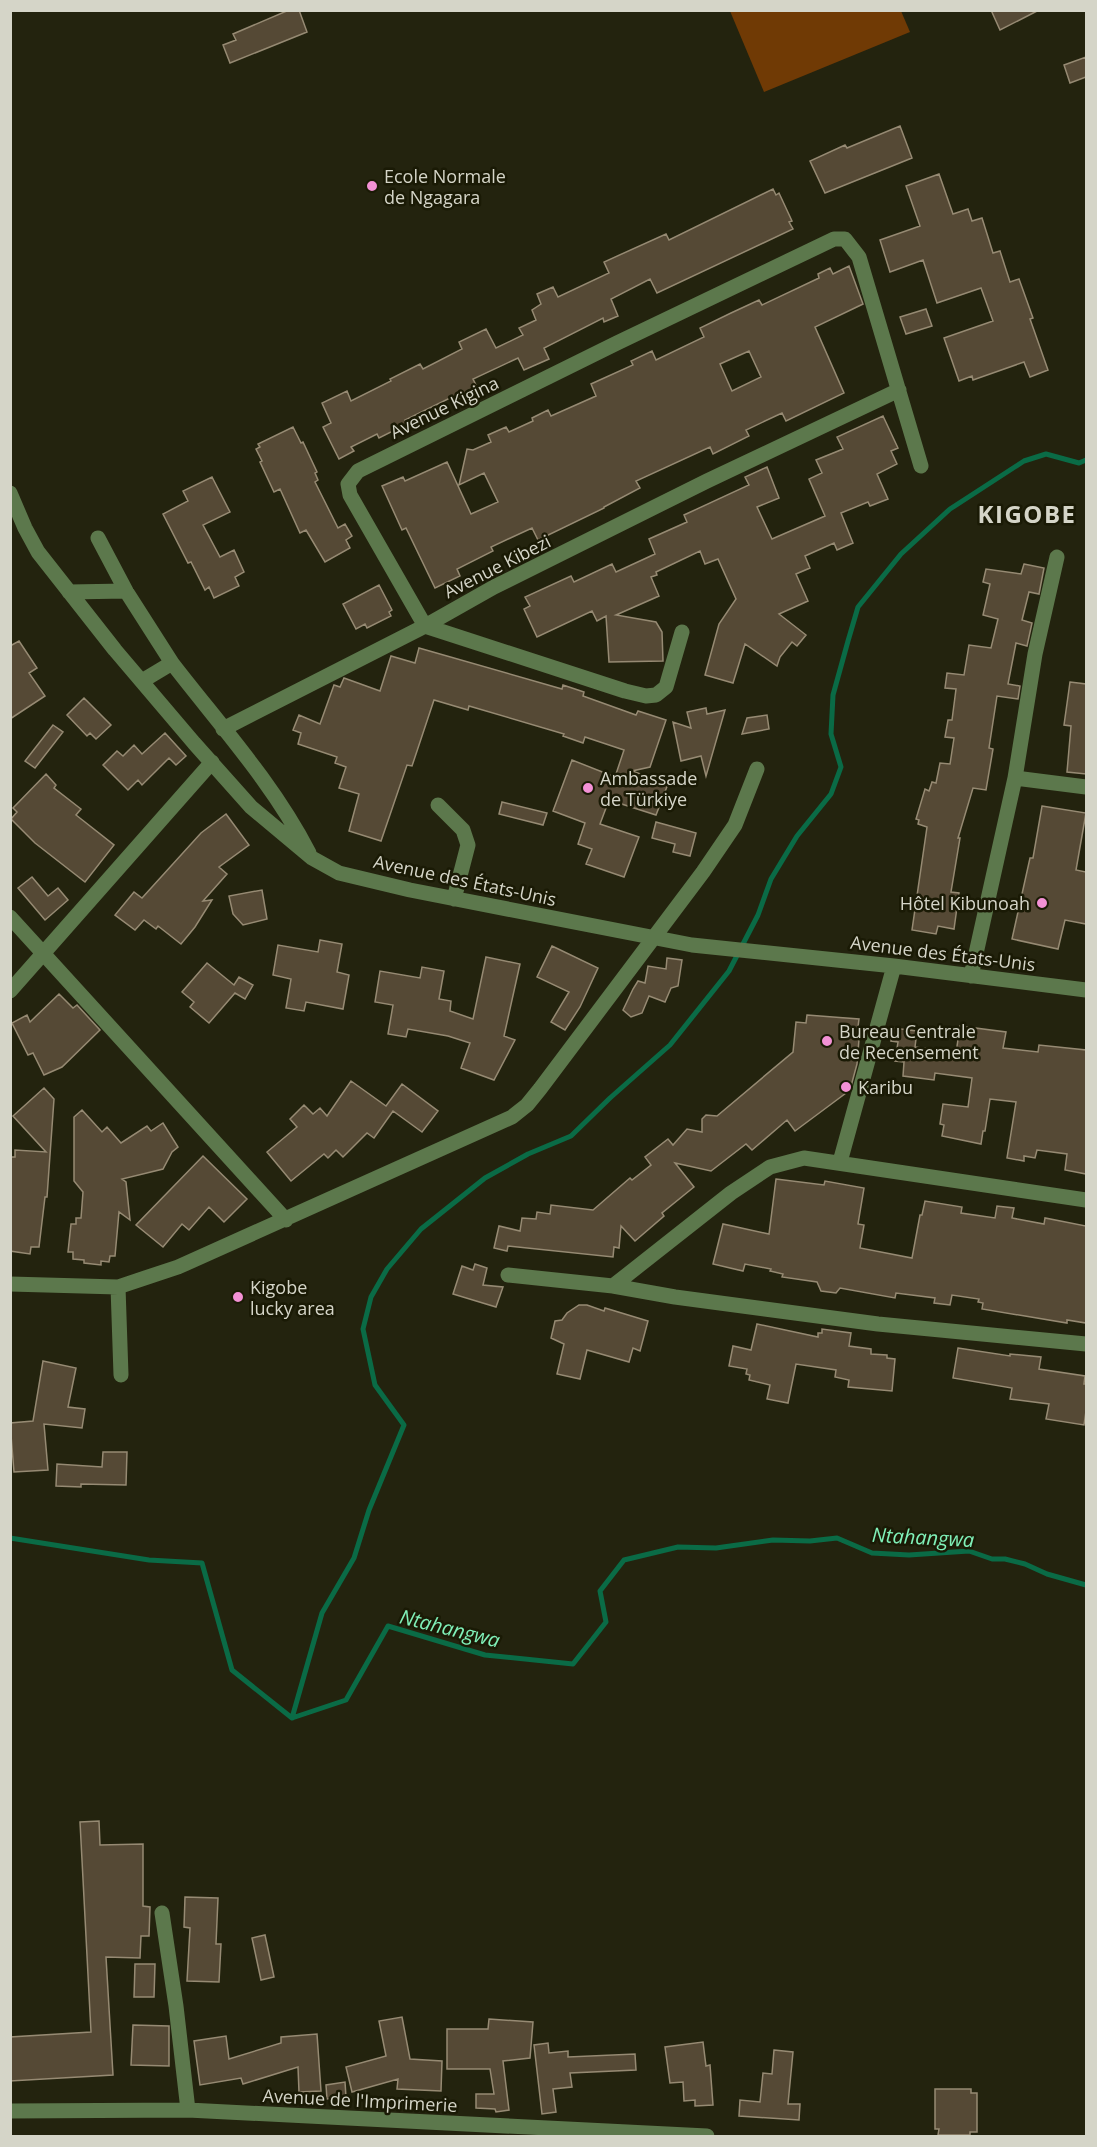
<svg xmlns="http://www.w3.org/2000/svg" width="1097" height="2147" font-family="'Open Sans',sans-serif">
  <rect width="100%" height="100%" fill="#23230e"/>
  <path fill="#703a05" d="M730,11H901L910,32L764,92Z"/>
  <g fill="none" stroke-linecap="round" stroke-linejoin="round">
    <path stroke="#0a6b46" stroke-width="5" d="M10,1538L149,1560L202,1563L232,1670L292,1718L346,1700L388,1626L485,1655L573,1664L606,1622L600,1591L624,1560L678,1547L716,1548L773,1540L810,1541L837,1538L872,1553L909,1555L969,1551L992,1559H1005L1025,1564L1047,1574L1086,1585
      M292,1718L322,1613L354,1558L369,1510L404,1425L375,1385L363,1329L371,1297L387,1269L421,1229L485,1178L528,1154L571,1136L610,1098L670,1045L729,971L758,915L771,879L797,836L831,794L841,767L831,734L833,695L848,641L858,607L901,554L950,509L1024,461L1046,454L1079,463L1086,460"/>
  </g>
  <path fill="#554935" stroke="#968a73" stroke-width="1.5" fill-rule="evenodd" d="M289,10H299L307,32L230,63L223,45L236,40L233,34Z
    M991,10H1039L1000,30Z
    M1086,57V77L1070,83L1064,65Z
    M900,126L912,158L825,193L810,161L845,145L847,148Z
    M939,174L953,214L968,209L972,221L982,218L993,253L1000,251L1010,282L1019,279L1033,318L1030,319L1048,370L1030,377L1024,362L973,380L972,376L959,381L944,338L993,321L981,288L937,303L923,260L890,272L880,240L920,226L906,186Z
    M773,189L776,195L779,193L792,221L789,222L793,229L657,293L650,279L611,299L618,316L604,322L603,318L544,348L549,359L524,370L518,358L473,379L478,389L456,400L454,396L405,420L407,424L379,438L377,434L351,447L354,451L339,459L323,427L331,423L322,403L347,391L351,401L391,381L390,379L420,364L423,369L462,349L459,342L486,329L496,348L523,335L519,328L536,320L532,310L541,304L537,294L553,287L558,297L609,273L604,262L666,234L669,240Z
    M849,266L863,304L815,327L844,393L786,421L782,413L746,430L749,436L713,454L710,447L636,481L640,488L604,507V508L538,540L532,528L491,547L493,551L457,569L460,576L435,588L406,528L402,530L382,486L403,477L405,481L447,462L471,514L498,502L484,473L459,485L467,449L473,450L491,442L488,435L506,427L509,432L533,421L532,418L548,410L551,416L596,396L591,384L633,365L631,361L652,351L656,360L704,337L700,328L731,313L759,300L762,305L819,278L818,274L830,268L833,274ZM749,351L761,377L732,391L720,364Z
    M926,309L932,326L906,334L900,317Z
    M883,416L898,448L891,451L897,464L877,474L888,499L870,506L868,502L841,513L853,543L837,550L834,543L805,556L810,568L796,574L808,601L779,614L806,635L797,646L792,642L780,657L777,666L745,644L733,683L705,675L719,624L736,599L718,559L705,564L700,551L656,572L657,575L651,577L659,596L616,615L656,622L662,632L663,661L609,662L606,616L597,621L592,611L537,637L524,609L530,606L525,597L571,576L574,582L612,564L616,572L655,554L649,539L687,522L684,515L749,485L745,477L767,467L779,498L757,507L772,539L825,516L809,479L822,473L816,460L843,449L837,437Z
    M293,427L301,443L303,442L317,472L315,473L318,480L315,482L338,528L345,524L352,536L346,540L350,548L325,562L306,530L300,533L280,489L274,492L260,462L262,461L256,449L260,447L258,444Z
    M212,477L230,512L203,525L220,557L234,550L244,572L235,577L239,586L214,598L209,587L205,590L191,562L188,563L163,514L188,501L183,491Z
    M1024,564L1044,568L1039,594L1029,592L1022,620L1032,623L1027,646L1016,643L1008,684L1020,686L1018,699L997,696L989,748L993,749L986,790L973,788L958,838H960L951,892L959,893L954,929L938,926L936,934L912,930L927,827L918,824L919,820L916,819L925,789L929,791L932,782L936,783L940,763L950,764L954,738L945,737L948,720H952L956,689L945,688L947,673L964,675L969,645L991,648L998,619L983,615L990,584L983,582L986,569L1021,574Z
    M379,585L392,610L389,612L391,616L367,628L365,624L356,629L343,604Z
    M19,641L37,668L29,673L45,696L10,719V646Z
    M419,648L562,689L563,685L584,692L583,696L636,715L638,711L666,720L650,767L632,771L668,784L656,815L609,800L600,824L639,837L624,877L586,864L592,849L578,844L585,823L553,811L572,760L615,777L624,750L585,737L583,743L563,736L564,734L469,706L468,710L434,700L412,766L407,765L381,841L349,831L359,794L339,788L346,767L335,763L337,757L298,744L301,733L293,730L299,715L320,724L334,685L340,687L344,678L380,691L391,656L415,663Z
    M1070,682L1086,684V774L1067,772L1071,726L1064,725Z
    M84,698L111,725L96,739L90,733L87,736L67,715Z
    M706,708L707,714L725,710L706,776L701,756L681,761L673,722L691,728L687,712Z
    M767,715L769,729L742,734L747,718Z
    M53,725L63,732L35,768L25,761Z
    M165,733L186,756L176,765L169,758L142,785L138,780L128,790L103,765L117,751L123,756L134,745L142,754Z
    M46,774L56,785L54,788L81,809L76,815L114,845L85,882L35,843L11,819L17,812L13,808Z
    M502,802L547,813L543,825L499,814Z
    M1042,806L1086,813L1076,870L1086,872V924L1065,920L1058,949L1012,939L1030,858H1033Z
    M226,814L249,845L219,867L227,874L203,901L212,900L195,927L181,944L158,926L156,929L144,920L135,930L115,915L134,892L142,898L201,833Z
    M656,822L696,833L690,856L673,852L675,844L652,838Z
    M32,877L48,896L58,888L68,900L45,920L18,888Z
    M262,890L267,919L243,925L233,914L229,896Z
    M320,940L342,944L337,972L349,975L343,1009L306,1002L304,1011L286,1008L291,979L273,975L278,945L318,952Z
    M552,946L598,968L580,1007L565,1030L551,1022L569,992L537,977Z
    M486,957L520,964L504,1036L515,1040L494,1080L461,1068L470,1043L448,1036L408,1029L406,1037L388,1034L393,1005L375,1002L380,971L420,978L422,967L444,971L439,999L451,1001L450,1011L473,1019Z
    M667,958L682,960L678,986L671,988L665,1002L649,996L642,1013L631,1017L623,1010L633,989L638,981L645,983L648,966L666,969Z
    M207,963L234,985L239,977L253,985L245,999L235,993L209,1023L190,1007L194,1002L182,992Z
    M59,994L73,1008L77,1005L100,1030L62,1067L44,1075L33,1053L28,1055L12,1023L27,1015L30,1022Z
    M807,1015L859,1019L858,1027H860L857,1064L850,1090L830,1105L795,1131L787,1120L752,1150L746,1144L711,1171L675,1163L694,1187L662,1213L664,1216L635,1241L621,1226L619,1248L614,1247L613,1257L508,1246L507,1251L494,1248L499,1226L520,1231L522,1218L536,1219L537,1212L550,1214L551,1205L593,1210L630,1178L632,1180L651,1165L645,1157L668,1139L673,1145L687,1129L702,1132V1119L706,1115L717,1116L793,1052L796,1022L806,1023Z
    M960,1026L1006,1032L1003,1048L1038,1052L1039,1045L1086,1050V1174L1065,1170L1067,1154L1037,1150L1035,1158L1024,1156V1161L1007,1158L1016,1102L990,1099L985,1131H983L981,1144L942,1136L944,1125L940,1124L943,1104L968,1107L972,1078L935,1073L934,1080L903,1076L904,1062L895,1061L898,1042L891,1041L893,1028L917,1031L915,1047L956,1053Z
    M351,1081L386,1106L402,1084L438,1111L422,1132L393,1111L374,1138L367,1133L343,1157L336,1150L328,1158L324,1154L291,1181L267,1152L297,1127L290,1119L304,1105L313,1114L320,1108L327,1116Z
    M44,1088L54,1099L47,1197H45L39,1247H31L30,1254L10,1251V1157H15V1150L46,1152L13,1116Z
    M82,1110L102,1132L107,1127L121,1143L147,1126L151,1131L163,1123L178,1147L172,1152L163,1169L122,1179L126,1182L130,1220L119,1212L115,1256H110L109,1262L101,1261V1265L84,1263V1260L73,1259V1252H68L71,1224H76V1218H81L83,1192L74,1181V1117Z
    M203,1156L247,1199L224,1222L209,1207L189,1230L182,1224L163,1247L136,1225Z
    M776,1179L824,1185L825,1181L864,1188L858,1224L864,1225L860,1248L912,1258L920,1215H922L925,1201L962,1207L961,1213L995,1218L997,1206L1014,1208L1012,1218L1044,1224L1045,1218L1086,1226V1323L1067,1320V1323L982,1309L983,1303L978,1302L979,1299L952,1295L950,1305L934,1303L935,1298L896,1293L895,1298L840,1288L836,1293L821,1291L817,1282L782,1277L783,1274L770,1271L771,1269L745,1264L743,1271L713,1264L723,1224L769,1234Z
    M475,1264L487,1268L483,1285L503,1287L496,1307L453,1294L462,1266L473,1270Z
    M579,1305H587L604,1311L605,1308L648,1321L640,1351L633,1348L629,1362L587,1350L580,1379L557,1374L564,1344L551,1338L555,1321L562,1320L567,1313Z
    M757,1324L818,1337V1333H822V1329L851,1333L849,1346L871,1349V1354L887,1355V1358L895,1359L892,1391L848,1387L849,1380L835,1377L836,1370L796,1364L788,1403L767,1399L770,1385L749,1380L750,1375L746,1374L747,1369L729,1366L733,1346L751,1350Z
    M958,1348L1010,1356V1354L1041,1357L1039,1369L1085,1376L1084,1384H1086V1411L1084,1425L1046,1419L1049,1404L1010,1399L1012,1388L953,1378Z
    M43,1361L76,1368L68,1407L85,1409L82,1428L44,1424L48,1470L14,1472L10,1423L33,1421Z
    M103,1452H127L126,1485L81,1484V1487L56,1486L57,1464L102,1467Z
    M99,1821L100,1845L143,1844V1906L150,1907L149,1936H141L140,1958L106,1957L113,2075L10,2081V2037L91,2032L80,1822Z
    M185,1897L218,1898L216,1944H221L219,1982L187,1981L190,1928L184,1927Z
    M265,1935L274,1977L261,1980L252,1938Z
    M135,1964H155L154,1997H134Z
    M402,2017L410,2059L442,2061L441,2091L397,2089L398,2079L352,2092L346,2067L386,2056L379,2021Z
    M489,2019L533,2022L530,2058L503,2061L509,2110L496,2112L495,2109L476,2108V2094H494L490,2069H447V2029H488Z
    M133,2025L169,2026V2066L131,2065Z
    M317,2034L321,2091L299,2092L298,2067L243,2084L241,2078L200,2085L194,2041L226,2036L229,2059L281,2043V2037Z
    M703,2042L706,2066L710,2065L713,2105L695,2106V2100L684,2101L683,2082L670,2083L665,2047Z
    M548,2043L549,2053L568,2051V2057L635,2054L636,2070L570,2073L572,2087L553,2089L556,2112L542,2114L534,2045Z
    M774,2050L793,2052L788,2104H800L799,2120L739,2116L740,2100L760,2102L763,2073L772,2074Z
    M345,2082L346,2097L327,2099L326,2085Z
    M935,2089H971V2093H977V2132H970V2135H938L939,2129H935Z"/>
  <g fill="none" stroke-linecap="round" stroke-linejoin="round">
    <path stroke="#5c784c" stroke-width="15" d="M10,493L25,528L38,552L115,650L194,743L251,807L312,858L339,873L410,890L692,945L894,966L1086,990
      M98,538L126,591L172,663
      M69,592L126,591
      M682,632L666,687L656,695L646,696L625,691L425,626L350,495L348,484L358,471L617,343L834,239H845L859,257L921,466
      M142,681L172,663C219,724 273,783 309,853
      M223,729L425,626L494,587L707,481L899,390
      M1015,778L1086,787
      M438,805L463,830L468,845L454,899
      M10,917L286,1220
      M971,976L1015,778L1035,654L1057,557
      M10,991L212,762
      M840,1162L894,966
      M508,1275L613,1286L675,1297L878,1324L1086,1344
      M10,1284L118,1287L178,1267L512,1117L527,1105L540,1089L703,872L735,825L757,769
      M613,1286L731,1193L770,1167L804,1158L1086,1200
      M118,1287L121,1375
      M162,1913L176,2006L188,2110
      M10,2111L188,2110L707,2136"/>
  </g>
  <g fill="#f391d5" stroke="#1a1a05" stroke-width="2">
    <circle cx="372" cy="186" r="6"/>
    <circle cx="588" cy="788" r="6"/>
    <circle cx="1042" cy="903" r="6"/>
    <circle cx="827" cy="1041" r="6"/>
    <circle cx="846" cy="1087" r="6"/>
    <circle cx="238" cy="1297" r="6"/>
  </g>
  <g text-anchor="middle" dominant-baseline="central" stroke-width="5" stroke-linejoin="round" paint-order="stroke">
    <g font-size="18" fill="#d5d5c8" stroke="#1a1a05" text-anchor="start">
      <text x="384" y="176">Ecole Normale<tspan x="384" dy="21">de Ngagara</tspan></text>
      <text x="600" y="778">Ambassade<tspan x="600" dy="21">de Türkiye</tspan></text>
      <text x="1030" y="903" text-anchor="end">Hôtel Kibunoah</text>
      <text x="839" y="1031">Bureau Centrale<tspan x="839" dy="21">de Recensement</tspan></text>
      <text x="858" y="1087">Karibu</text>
      <text x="250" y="1287">Kigobe<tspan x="250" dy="21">lucky area</tspan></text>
    </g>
    <g font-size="18" fill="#d5d5c8" stroke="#1a1a05">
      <text transform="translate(444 407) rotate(-26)">Avenue Kigina</text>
      <text transform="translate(497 566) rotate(-27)">Avenue Kibezi</text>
      <text transform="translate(465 880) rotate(12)">Avenue des États-Unis</text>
      <text transform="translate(943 953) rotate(7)">Avenue des États-Unis</text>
      <text transform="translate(360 2100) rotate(3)">Avenue de l'Imprimerie</text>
    </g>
    <g font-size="20" font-style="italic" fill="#80f1b9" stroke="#1a1a05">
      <text transform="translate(923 1537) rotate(3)">Ntahangwa</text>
      <text transform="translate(450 1628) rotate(14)">Ntahangwa</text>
    </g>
    <g font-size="24" font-weight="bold" letter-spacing="1.5" fill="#d5d5c8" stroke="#1a1a05">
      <text x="1027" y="513">KIGOBE</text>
    </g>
  </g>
  <rect width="1097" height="2147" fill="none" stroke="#d5d5c8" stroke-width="24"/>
</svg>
